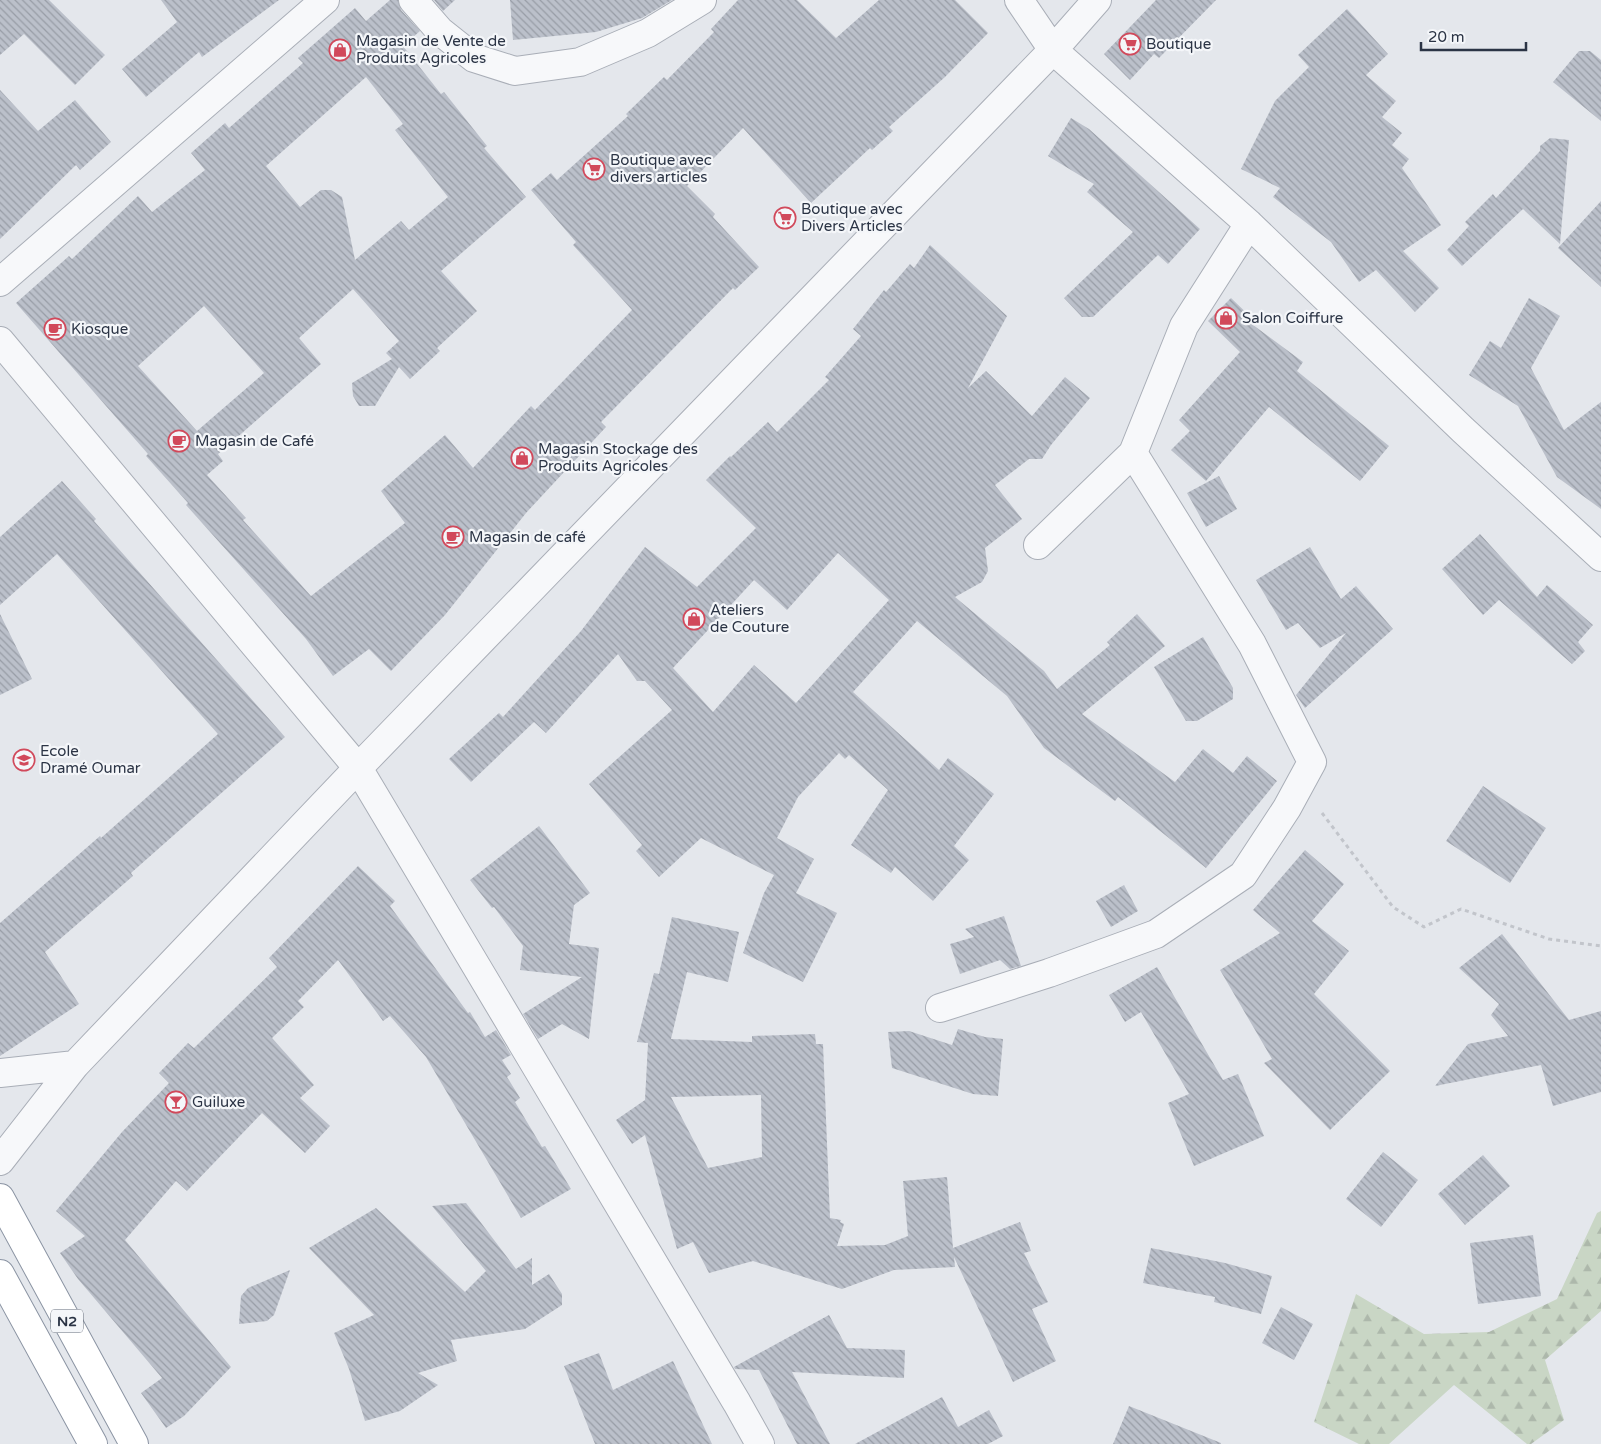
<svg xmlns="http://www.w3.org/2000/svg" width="1601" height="1444" font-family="'Varela Round',sans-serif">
  <defs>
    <pattern id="forest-firs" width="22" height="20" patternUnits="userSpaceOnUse" patternTransform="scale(1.25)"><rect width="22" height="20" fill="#c9d6c5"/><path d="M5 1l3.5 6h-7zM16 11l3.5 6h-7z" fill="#adb8ab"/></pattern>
    <pattern id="building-back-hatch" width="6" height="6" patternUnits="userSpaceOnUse" patternTransform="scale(1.25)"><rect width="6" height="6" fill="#bbc0ca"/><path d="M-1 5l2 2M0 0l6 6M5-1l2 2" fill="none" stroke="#989da6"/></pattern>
  </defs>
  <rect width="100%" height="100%" fill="#e4e7ec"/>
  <path fill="url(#forest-firs)" d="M1601,1211V1311L1545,1360L1564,1420L1531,1444H1527L1454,1385L1389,1444H1359L1314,1422L1356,1294L1424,1334L1489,1332L1557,1299L1597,1213Z"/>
  <path fill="url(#building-back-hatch)" fill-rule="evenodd" d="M0,0H49L105,55L75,85L24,34L0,55Z
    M161,0H279L202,57L199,52L146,97L122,69L177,22Z
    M390,0H398L401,10L420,31L403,46L441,94L444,92L487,146L484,148L526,197L441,271L477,311L437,348L440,351L410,379L399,367L375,406H359L353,396L352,383L392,359L386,353L399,341L353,289L299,338L321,364L218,454L223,461L207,475L246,518L243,520L311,596L405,523L381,491L445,435L473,468L531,406L535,410L632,310L573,245L576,242L531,190L551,173L557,180L628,116L626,114L664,77L667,80L714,32L711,29L738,0H797L836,38L879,0H955L988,33L945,77L889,127L893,131L872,150L870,148L811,203L743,128L687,186L715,214L713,217L759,267L735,290L733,288L601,422L606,427L526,513L445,615L391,671L369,649L333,676L306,639L186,505L188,503L146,456L148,454L16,303L69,256L72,259L138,196L152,212L205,170L191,153L225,123L229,128L303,63L298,58L355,8L366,21ZM366,77L403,124L395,130L448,197L409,230L401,221L355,260L342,197L331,190H321L300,207L266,166ZM204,306L264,373L197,431L138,366Z
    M434,0H455L443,11Z
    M510,0H672L642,18L596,32L513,40Z
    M1156,0H1216L1159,58L1154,54L1130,80L1104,54Z
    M1347,9L1388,54L1366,75L1396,101L1382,117L1402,133L1392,145L1409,159L1402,168L1441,225L1403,251L1439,288L1415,312L1376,270L1359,282L1331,242L1273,197L1280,188L1241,169L1275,101L1309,67L1298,55Z
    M1579,51H1590L1601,60V121L1553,82Z
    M0,90L38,131L75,100L111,142L80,170L76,165L0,239Z
    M1071,118L1089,129L1200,229L1168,264L1158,255L1093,317H1082L1064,298L1133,232L1087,192L1094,184L1048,156Z
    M1550,138L1569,140L1560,244L1523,209L1462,266L1447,250L1469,226L1465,222L1493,194L1496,198L1540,151V146Z
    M1601,201V287L1558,248Z
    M930,245L1007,316L968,388L986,371L1032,416L1065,377L1090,398L1051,445L1042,459H1029L995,485L1022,519L985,548L988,571L982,582L955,597L1044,671L1057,689L1110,645L1107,642L1137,614L1165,646L1082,714L1175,782L1203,749L1233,773L1247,756L1277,781L1206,868L1118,797L1115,801L1044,748L1007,696L917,621L853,692L939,770L948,758L994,794L954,846L969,860L933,901L895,867L891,873L851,845L888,790L849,755L845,759L839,753L798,797L777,838L814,859L796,893L837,913L803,982L743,953L764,893L774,875L701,838L659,877L636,851L642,845L589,784L672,710L645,681H637L618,654L546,733L534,722L471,782L449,759L499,713L503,717L581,631L645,547L697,587L756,528L706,480L730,456L731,457L768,422L777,432L829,380L825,377L861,336L853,329L884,290L886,292L910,264L914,268ZM838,553L889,600L796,703L754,665L713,712L673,668L754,580L787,610Z
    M1231,298L1256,322L1253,325L1303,362L1297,371L1389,446L1360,481L1269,407L1206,481L1171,450L1190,431L1179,420L1240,352L1208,321Z
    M1529,298L1560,316L1531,368L1564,430L1601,402V509L1557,477L1518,406L1469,375L1490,341L1501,348Z
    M1219,476L1237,509L1206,527L1187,493Z
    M62,481L96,519L94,521L285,737L131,873L133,876L45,952L79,1004L0,1056V923L100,836L101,838L218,734L57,554L0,605V537Z
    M1480,534L1537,597L1547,585L1593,625L1578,642L1585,651L1572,664L1499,600L1483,615L1442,569Z
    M1310,547L1341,599L1356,586L1393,629L1305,708L1296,695L1346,633L1320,648L1298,623L1286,630L1256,580Z
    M0,614L32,679L0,695Z
    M1203,637L1233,688V699L1197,721H1186L1154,667Z
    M1483,786L1546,828L1510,883L1446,841Z
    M539,826L590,893L574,905L569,944L599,948L589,1039L562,1024L538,1039L523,1014L582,977L520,970L523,946L494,907L492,908L470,880Z
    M1305,850L1344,884L1312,921L1349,951L1314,994L1390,1071L1330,1130L1264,1063L1272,1059L1220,970L1280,933L1253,910Z
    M358,866L395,901L390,906L468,1013L470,1012L485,1037L496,1030L511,1055L502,1060L511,1074L507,1077L520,1098L515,1102L542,1147L545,1146L571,1189L521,1218L426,1057L390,1016L383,1021L338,960L298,1001L304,1007L272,1038L314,1085L300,1098L330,1126L305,1153L262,1113L187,1191L176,1181L125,1240L231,1367L184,1416L166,1428L141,1393L162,1378L78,1279L60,1253L85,1236L56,1211L122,1132L169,1083L159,1073L188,1043L194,1048L277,967L269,958Z
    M1124,885L1138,911L1111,927L1096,901Z
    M1004,916L1021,966L1010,969L1000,960L960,974L950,944L974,937L965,929Z
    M672,917L739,932L728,982L687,972L671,1039L752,1042V1036L815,1034L816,1044H823L830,1218L841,1220L840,1222L844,1224L837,1246L885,1245L908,1236L903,1181L947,1177L953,1248L1020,1222L1031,1251L1024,1253L1048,1302L1032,1309L1056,1361L1013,1382L954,1257L955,1267L894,1270L842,1289L753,1261L709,1273L693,1242L677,1249L645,1135L632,1144L616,1120L645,1100L648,1043L637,1042L654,973L659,974ZM761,1095L762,1157L708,1168L671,1097Z
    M1502,934L1569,1020L1601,1011V1092L1553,1106L1541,1065L1435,1086L1468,1044L1508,1036L1491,1015L1499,1004L1459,968Z
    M1157,967L1223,1080L1238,1074L1264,1136L1194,1166L1168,1103L1189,1094L1141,1012L1125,1022L1109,995Z
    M958,1029L985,1037L1003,1039L998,1096L973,1094L892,1068L888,1032L909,1031L952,1045Z
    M1383,1152L1418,1180L1381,1227L1346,1199Z
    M1483,1155L1510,1186L1465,1225L1438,1194Z
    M466,1203L516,1269L532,1258V1285L549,1274L562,1294V1305L525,1329L451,1340L457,1361L418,1373L438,1385L400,1411L365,1421L349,1369L334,1333L374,1315L309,1248L376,1208L465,1292L486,1271L432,1206Z
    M1533,1235L1541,1296L1478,1304L1470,1243Z
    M1151,1248L1225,1263L1272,1276L1261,1314L1214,1302L1215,1297L1143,1283Z
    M290,1270L274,1315L267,1321L239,1324L241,1296L248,1288Z
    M1281,1307L1313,1324L1294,1360L1262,1343Z
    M829,1315L847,1348L905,1350L904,1378L792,1372L830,1444H797L759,1370L735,1369L734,1367Z
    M599,1353L613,1390L673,1361L712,1444H595L564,1366Z
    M942,1397L958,1427L989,1410L1003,1436L988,1444H855Z
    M1129,1406L1221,1443V1444H1113Z"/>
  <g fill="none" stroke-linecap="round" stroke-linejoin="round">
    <g stroke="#a9aeb7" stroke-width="30">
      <path id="minor" d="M413,0L440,31L474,58L515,71L580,62L648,33L702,0
        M1019,0L1053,50L1249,224L1463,430L1601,557
        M0,282L325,0
        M0,341L358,768L737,1403L760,1444
        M1038,545L1133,453
        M940,1008L1049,973L1156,934L1243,875L1287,808L1312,762L1252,644L1133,453L1184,326L1249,224
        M0,1073L75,1065
        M0,1161L75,1065L358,768L1053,50L1097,0"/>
    </g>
    <g stroke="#8b94a3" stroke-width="30">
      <path id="highway" d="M0,1198L134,1444
        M0,1274L93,1444"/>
    </g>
    <path stroke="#c2c5cb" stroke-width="3" stroke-dasharray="4 4" stroke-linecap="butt" d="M1322,813L1393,907L1424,927L1461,909L1549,939L1601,946"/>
    <use href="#minor" stroke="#f7f8fa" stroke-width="28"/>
    <use href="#highway" stroke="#fff" stroke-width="28"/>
  </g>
  <defs>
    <g id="supermarket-ring" transform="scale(1.125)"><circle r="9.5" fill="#f4f6f9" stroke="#d1495b" stroke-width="1.5"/><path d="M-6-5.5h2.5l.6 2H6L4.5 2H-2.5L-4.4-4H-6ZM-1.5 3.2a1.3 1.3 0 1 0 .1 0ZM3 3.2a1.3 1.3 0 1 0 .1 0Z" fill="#d1495b"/></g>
    <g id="shop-ring" transform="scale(1.125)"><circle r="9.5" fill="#f4f6f9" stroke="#d1495b" stroke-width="1.5"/><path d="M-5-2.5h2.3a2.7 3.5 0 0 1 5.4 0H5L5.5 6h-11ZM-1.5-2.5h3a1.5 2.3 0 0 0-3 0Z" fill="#d1495b"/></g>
    <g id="cafe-ring" transform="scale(1.125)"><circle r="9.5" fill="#f4f6f9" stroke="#d1495b" stroke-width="1.5"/><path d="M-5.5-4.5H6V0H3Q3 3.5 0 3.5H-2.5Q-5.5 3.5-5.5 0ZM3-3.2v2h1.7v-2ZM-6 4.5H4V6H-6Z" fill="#d1495b"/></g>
    <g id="school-ring" transform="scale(1.125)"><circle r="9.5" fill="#f4f6f9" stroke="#d1495b" stroke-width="1.5"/><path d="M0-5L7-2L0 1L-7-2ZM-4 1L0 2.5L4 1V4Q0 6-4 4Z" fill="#d1495b"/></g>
    <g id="bar-ring" transform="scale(1.125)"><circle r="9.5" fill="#f4f6f9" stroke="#d1495b" stroke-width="1.5"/><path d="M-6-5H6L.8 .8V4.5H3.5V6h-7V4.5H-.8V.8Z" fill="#d1495b"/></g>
  </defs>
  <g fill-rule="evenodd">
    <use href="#supermarket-ring" x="1130" y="44"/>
    <use href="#shop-ring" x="340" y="50"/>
    <use href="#supermarket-ring" x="594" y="169"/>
    <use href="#supermarket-ring" x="785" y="218"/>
    <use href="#shop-ring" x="1226" y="318"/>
    <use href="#cafe-ring" x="55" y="329"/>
    <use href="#cafe-ring" x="179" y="441"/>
    <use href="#shop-ring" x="522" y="458"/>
    <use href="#cafe-ring" x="453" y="537"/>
    <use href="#shop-ring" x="694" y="619"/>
    <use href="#school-ring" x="24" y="760"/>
    <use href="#bar-ring" x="176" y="1102"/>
  </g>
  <g text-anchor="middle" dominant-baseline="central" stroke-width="4.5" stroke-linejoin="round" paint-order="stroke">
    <rect fill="#f4f6f9" stroke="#676e7b" stroke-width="1" x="51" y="1309.5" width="32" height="23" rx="4"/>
    <g font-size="14" font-weight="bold" fill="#2b3445">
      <text x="67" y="1321">N2</text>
    </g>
    <g font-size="15" fill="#2b3445" stroke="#f4f6f9" text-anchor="start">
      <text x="356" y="41">Magasin de Vente de<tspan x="356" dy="17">Produits Agricoles</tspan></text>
      <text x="1146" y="44">Boutique</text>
      <text x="610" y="160">Boutique avec<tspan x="610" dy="17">divers articles</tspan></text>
      <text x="801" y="209">Boutique avec<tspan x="801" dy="17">Divers Articles</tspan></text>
      <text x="1242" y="318">Salon Coiffure</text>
      <text x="71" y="329">Kiosque</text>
      <text x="195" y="441">Magasin de Café</text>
      <text x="538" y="449">Magasin Stockage des<tspan x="538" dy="17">Produits Agricoles</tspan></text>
      <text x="469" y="537">Magasin de café</text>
      <text x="710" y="610">Ateliers<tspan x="710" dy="17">de Couture</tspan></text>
      <text x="40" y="751">Ecole<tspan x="40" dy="17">Dramé Oumar</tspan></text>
      <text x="192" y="1102">Guiluxe</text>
    </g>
  </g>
  <path d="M1421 42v8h105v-8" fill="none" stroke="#2b3445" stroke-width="2.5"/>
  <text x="1428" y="42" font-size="15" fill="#2b3445" stroke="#f4f6f9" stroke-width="4" paint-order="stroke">20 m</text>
</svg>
